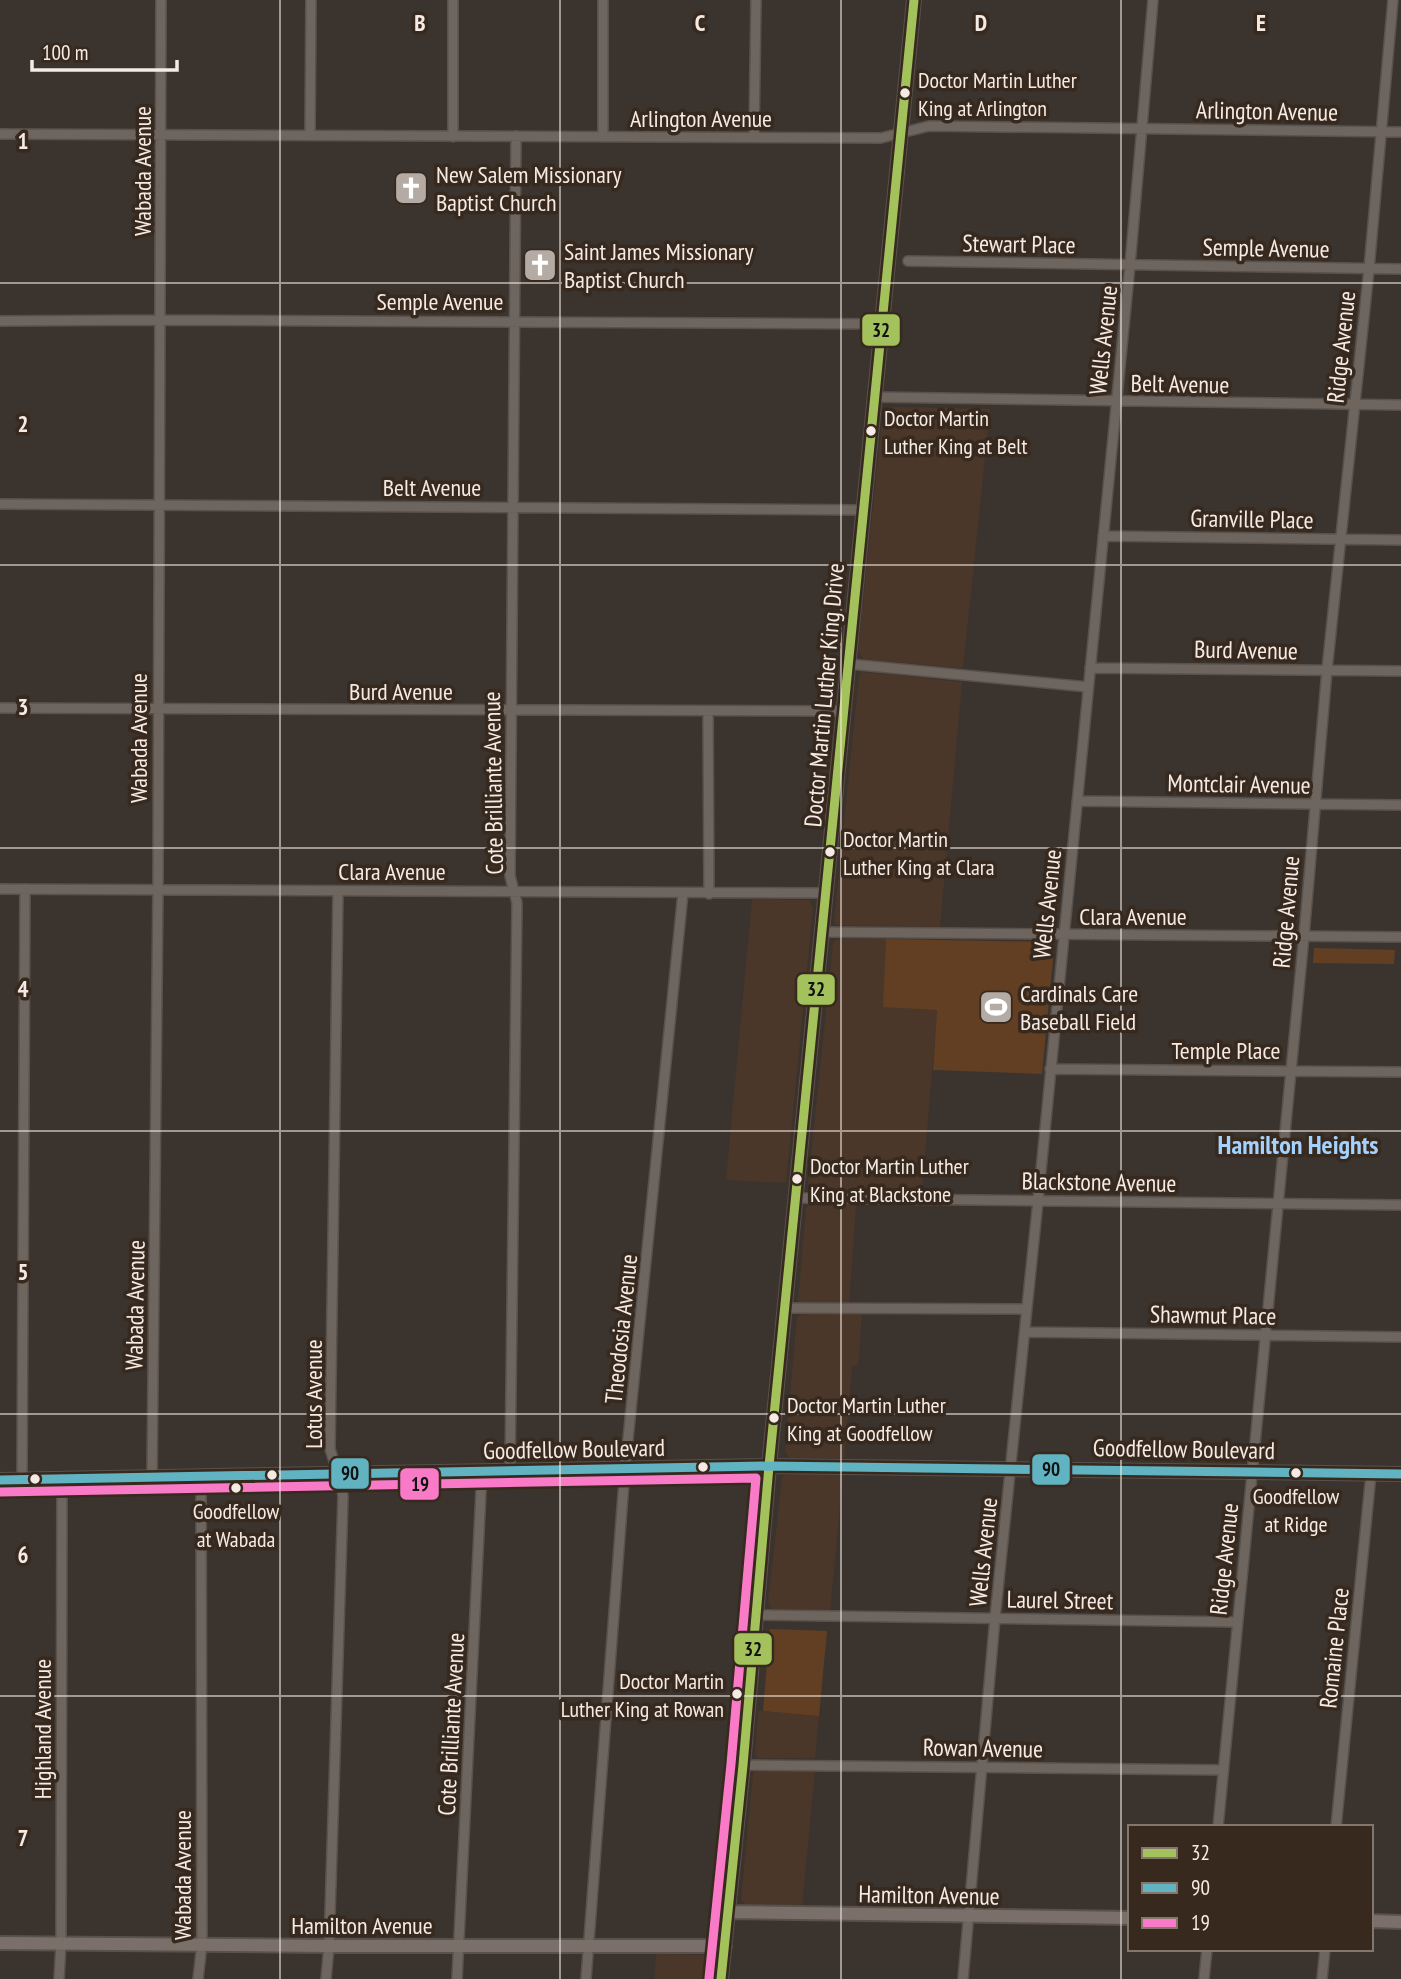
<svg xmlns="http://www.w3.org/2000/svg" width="1401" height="1979" font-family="'PT Sans Narrow',sans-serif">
  <rect width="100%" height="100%" fill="#3b342e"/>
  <path fill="#4a3729" d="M889,407L990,409L963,668L863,659L858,651L883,412L884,408Z
    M862,672L962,682L940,927L837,925L834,922L859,676Z
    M752,899L809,900L813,907L786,1183L726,1180Z
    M842,939H886L884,1006L937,1010L922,1193L812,1191L809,1189L808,1185L833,944L836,940Z
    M810,1205H856L849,1303H801L798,1301L806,1208Z
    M805,1313L862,1314L858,1365L852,1366L844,1458H791L785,1452L797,1317Z
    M789,1474H843L830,1612L772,1609L768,1602L782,1479L784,1475Z
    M758,1711L819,1716L815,1758H758L755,1756Z
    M761,1769L815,1771L802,1906H746L741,1899L753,1774L755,1770Z
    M656,1954L707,1955L711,1961L710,1979H654Z"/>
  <path fill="#623f23" d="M886,939L1052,942L1054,948L1042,1074L933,1070L937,1010L883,1007Z
    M1314,948L1395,950L1394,964L1313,963Z
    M770,1629L827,1631L819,1716L763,1711Z"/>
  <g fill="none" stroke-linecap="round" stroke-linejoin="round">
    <g stroke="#58514c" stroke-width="12">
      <path id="street" d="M603,0V137
        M0,134L881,138L929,126L1401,132
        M310,134L311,0
        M453,137V0
        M754,137L756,0
        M908,261L1401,269
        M0,321L160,320L880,324
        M875,397L1401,405
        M0,504L863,510
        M1103,536L1401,540
        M849,664L1088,687
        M1090,668L1401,671
        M0,708L844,711
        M708,711L709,894
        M1077,801L1401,805
        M0,889L827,893
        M823,932L1401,937
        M1050,1069L1401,1072
        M797,1198L1401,1205
        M786,1308L1027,1309
        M1025,1332L1401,1337
        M510,1470L517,903L510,876L516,136
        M152,1477L158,888L161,0
        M22,1479L25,889
        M756,1615L1237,1622
        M743,1765L1223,1770
        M1218,1827L1304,936L1327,670L1369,269L1393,0
        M1336,1827L1371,1474
        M59,1979L61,1944L62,1479
        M198,1979L202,1944L201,1477
        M326,1979L329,1946L343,1497L342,1486L330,1449L338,891
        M457,1979L482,1471
        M586,1979L625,1469L683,893
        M963,1979L995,1618L1038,1201L1130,265L1153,0
        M1204,1979L1207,1949
        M1322,1979L1325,1949"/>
    </g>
    <g stroke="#58514c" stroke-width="16">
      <path id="secondary" d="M0,1480L769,1466L1401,1474
        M728,1912L1130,1918
        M1371,1921L1401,1922
        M0,1943L329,1946H725
        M721,1979L743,1765L769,1466L914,0"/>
    </g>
    <use href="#street" stroke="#6e655f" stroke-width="9"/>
    <use href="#secondary" stroke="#7b7069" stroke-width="12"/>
    <g stroke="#37291e" stroke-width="14">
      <path id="bus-1" d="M721,1979L743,1765L769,1466L914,0"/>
    </g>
    <g stroke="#37291e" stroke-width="14">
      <path id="bus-2" d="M0,1480L769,1466L1401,1474"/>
    </g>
    <g stroke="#37291e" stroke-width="14">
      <path id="bus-3" d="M0,1492L756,1478L731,1764L709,1978"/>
    </g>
    <use href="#bus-1" stroke="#a3c25b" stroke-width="9"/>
    <use href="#bus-2" stroke="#61b3c2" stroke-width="9"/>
    <use href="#bus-3" stroke="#f97bc7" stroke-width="9"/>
  </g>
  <path fill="none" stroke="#f5ebe4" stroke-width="2" stroke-opacity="0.55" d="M280,0V1979M560,0V1979M841,0V1979M1121,0V1979M0,283H1401M0,565H1401M0,848H1401M0,1131H1401M0,1414H1401M0,1696H1401"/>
  <defs>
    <g id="church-square" transform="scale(1.75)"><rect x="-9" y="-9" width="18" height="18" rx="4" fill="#b4aba4" stroke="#37291e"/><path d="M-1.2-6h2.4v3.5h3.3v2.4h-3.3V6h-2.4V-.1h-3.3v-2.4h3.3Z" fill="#fff"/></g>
    <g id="stadium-square" transform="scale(1.75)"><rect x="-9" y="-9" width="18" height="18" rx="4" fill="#b4aba4" stroke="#37291e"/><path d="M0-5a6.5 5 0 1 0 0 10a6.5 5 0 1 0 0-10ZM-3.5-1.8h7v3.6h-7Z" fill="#fff"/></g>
  </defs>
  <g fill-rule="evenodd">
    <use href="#church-square" x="411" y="188"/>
    <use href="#church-square" x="540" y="265"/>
    <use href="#stadium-square" x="996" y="1007"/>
  </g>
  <g fill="#f5ebe4" stroke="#37291e" stroke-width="2.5">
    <circle cx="905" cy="93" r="6"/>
    <circle cx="871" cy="431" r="6"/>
    <circle cx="830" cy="852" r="6"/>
    <circle cx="797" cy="1179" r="6"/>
    <circle cx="774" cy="1418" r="6"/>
    <circle cx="703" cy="1467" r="6"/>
    <circle cx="1296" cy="1473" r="6"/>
    <circle cx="272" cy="1475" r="6"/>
    <circle cx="35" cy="1479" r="6"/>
    <circle cx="236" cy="1488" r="6"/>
    <circle cx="737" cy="1694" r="6"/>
  </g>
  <g text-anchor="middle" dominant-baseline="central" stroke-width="7" stroke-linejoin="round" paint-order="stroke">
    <g font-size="22" fill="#f5ebe4" stroke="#37291e" text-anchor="start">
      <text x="918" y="80">Doctor Martin Luther<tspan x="918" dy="28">King at Arlington</tspan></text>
      <text x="884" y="418">Doctor Martin<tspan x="884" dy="28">Luther King at Belt</tspan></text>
      <text x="843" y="839">Doctor Martin<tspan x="843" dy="28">Luther King at Clara</tspan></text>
      <text x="810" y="1166">Doctor Martin Luther<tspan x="810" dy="28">King at Blackstone</tspan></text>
      <text x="787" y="1405">Doctor Martin Luther<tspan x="787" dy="28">King at Goodfellow</tspan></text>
      <text x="1296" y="1496" text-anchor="middle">Goodfellow<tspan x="1296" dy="28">at Ridge</tspan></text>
      <text x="236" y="1511" text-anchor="middle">Goodfellow<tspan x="236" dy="28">at Wabada</tspan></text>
      <text x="724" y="1681" text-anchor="end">Doctor Martin<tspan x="724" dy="28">Luther King at Rowan</tspan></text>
    </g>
    <g font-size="24" fill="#f5ebe4" stroke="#37291e">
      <text transform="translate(1267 111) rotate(1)">Arlington Avenue</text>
      <text x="701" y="118">Arlington Avenue</text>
      <text transform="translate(142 171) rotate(-90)">Wabada Avenue</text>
      <text transform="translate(1019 244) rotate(1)">Stewart Place</text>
      <text transform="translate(1266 248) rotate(1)">Semple Avenue</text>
      <text x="440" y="301">Semple Avenue</text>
      <text transform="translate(1103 340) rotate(-84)">Wells Avenue</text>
      <text transform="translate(1341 347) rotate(-84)">Ridge Avenue</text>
      <text transform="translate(1180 384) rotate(1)">Belt Avenue</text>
      <text x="432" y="487">Belt Avenue</text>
      <text transform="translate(1252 519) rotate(1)">Granville Place</text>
      <text transform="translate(1246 650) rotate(1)">Burd Avenue</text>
      <text x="401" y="691">Burd Avenue</text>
      <text transform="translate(824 695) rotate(-85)">Doctor Martin Luther King Drive</text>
      <text transform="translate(138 738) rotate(-90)">Wabada Avenue</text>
      <text transform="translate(493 783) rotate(-91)">Cote Brilliante Avenue</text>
      <text transform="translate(1239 784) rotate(1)">Montclair Avenue</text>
      <text x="392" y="871">Clara Avenue</text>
      <text transform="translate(1047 904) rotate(-84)">Wells Avenue</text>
      <text transform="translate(1286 912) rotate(-85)">Ridge Avenue</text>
      <text x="1133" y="916">Clara Avenue</text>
      <text x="1226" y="1050">Temple Place</text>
      <text transform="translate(1099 1182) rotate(1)">Blackstone Avenue</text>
      <text transform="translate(135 1305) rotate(-89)">Wabada Avenue</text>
      <text transform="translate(1213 1315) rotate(1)">Shawmut Place</text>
      <text transform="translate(621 1329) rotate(-84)">Theodosia Avenue</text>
      <text transform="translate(313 1394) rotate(-90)">Lotus Avenue</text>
      <text transform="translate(574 1449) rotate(-1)">Goodfellow Boulevard</text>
      <text transform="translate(1184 1449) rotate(1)">Goodfellow Boulevard</text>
      <text transform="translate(983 1552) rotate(-84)">Wells Avenue</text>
      <text transform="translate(1224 1559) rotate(-84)">Ridge Avenue</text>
      <text transform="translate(1060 1600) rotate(1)">Laurel Street</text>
      <text transform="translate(1334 1648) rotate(-84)">Romaine Place</text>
      <text transform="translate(451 1724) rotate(-87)">Cote Brilliante Avenue</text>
      <text transform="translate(42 1729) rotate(-90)">Highland Avenue</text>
      <text transform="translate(983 1748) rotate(1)">Rowan Avenue</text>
      <text transform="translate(182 1875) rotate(-90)">Wabada Avenue</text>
      <text transform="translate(929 1895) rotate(1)">Hamilton Avenue</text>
      <text x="362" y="1925">Hamilton Avenue</text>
    </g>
    <g font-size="24" fill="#f5ebe4" stroke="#37291e" text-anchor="start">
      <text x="436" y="174">New Salem Missionary<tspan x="436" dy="28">Baptist Church</tspan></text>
      <text x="564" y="251">Saint James Missionary<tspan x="564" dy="28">Baptist Church</tspan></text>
      <text x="1020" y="993">Cardinals Care<tspan x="1020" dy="28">Baseball Field</tspan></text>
    </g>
    <g font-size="26" font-weight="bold" fill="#a3d2ff" stroke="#37291e">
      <text x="1298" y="1144">Hamilton Heights</text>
    </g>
  </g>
  <g font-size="23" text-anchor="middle" font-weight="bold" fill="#f5ebe4" stroke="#37291e" stroke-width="7" stroke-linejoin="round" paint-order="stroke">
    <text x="420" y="31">B</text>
    <text x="700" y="31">C</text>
    <text x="981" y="31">D</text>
    <text x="1261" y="31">E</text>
    <text x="23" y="149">1</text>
    <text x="23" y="432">2</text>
    <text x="23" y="715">3</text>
    <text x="23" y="997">4</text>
    <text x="23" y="1280">5</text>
    <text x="23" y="1563">6</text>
    <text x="23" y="1846">7</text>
  </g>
  <g stroke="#37291e" stroke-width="2.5">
    <rect x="861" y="313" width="40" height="34" rx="7" fill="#a3c25b"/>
    <rect x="796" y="973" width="40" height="33" rx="7" fill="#a3c25b"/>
    <rect x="1031" y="1453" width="40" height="33" rx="7" fill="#61b3c2"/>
    <rect x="330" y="1457" width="40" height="33" rx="7" fill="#61b3c2"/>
    <rect x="399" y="1467" width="41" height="34" rx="7" fill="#f97bc7"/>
    <rect x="733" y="1632" width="40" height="34" rx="7" fill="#a3c25b"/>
  </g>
  <g font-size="19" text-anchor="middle" font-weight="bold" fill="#111">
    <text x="881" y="337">32</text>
    <text x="816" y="996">32</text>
    <text x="1051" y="1476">90</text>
    <text x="350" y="1480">90</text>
    <text x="420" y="1491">19</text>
    <text x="753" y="1656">32</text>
  </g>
  <rect x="1128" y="1825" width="245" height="126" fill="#37291e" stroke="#83776d" stroke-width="2"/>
  <rect x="1142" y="1848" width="35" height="10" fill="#a3c25b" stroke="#83776d" stroke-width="2"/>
  <text x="1191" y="1860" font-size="21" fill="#f5ebe4">32</text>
  <rect x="1142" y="1883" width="35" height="10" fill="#61b3c2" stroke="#83776d" stroke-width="2"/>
  <text x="1191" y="1895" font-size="21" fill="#f5ebe4">90</text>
  <rect x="1142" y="1918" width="35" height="10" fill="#f97bc7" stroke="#83776d" stroke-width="2"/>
  <text x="1191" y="1930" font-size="21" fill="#f5ebe4">19</text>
  <path d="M32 60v10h145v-10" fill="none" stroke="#f5ebe4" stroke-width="3.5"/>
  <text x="42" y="60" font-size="21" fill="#f5ebe4" stroke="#37291e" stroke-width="5" paint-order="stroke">100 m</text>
</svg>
